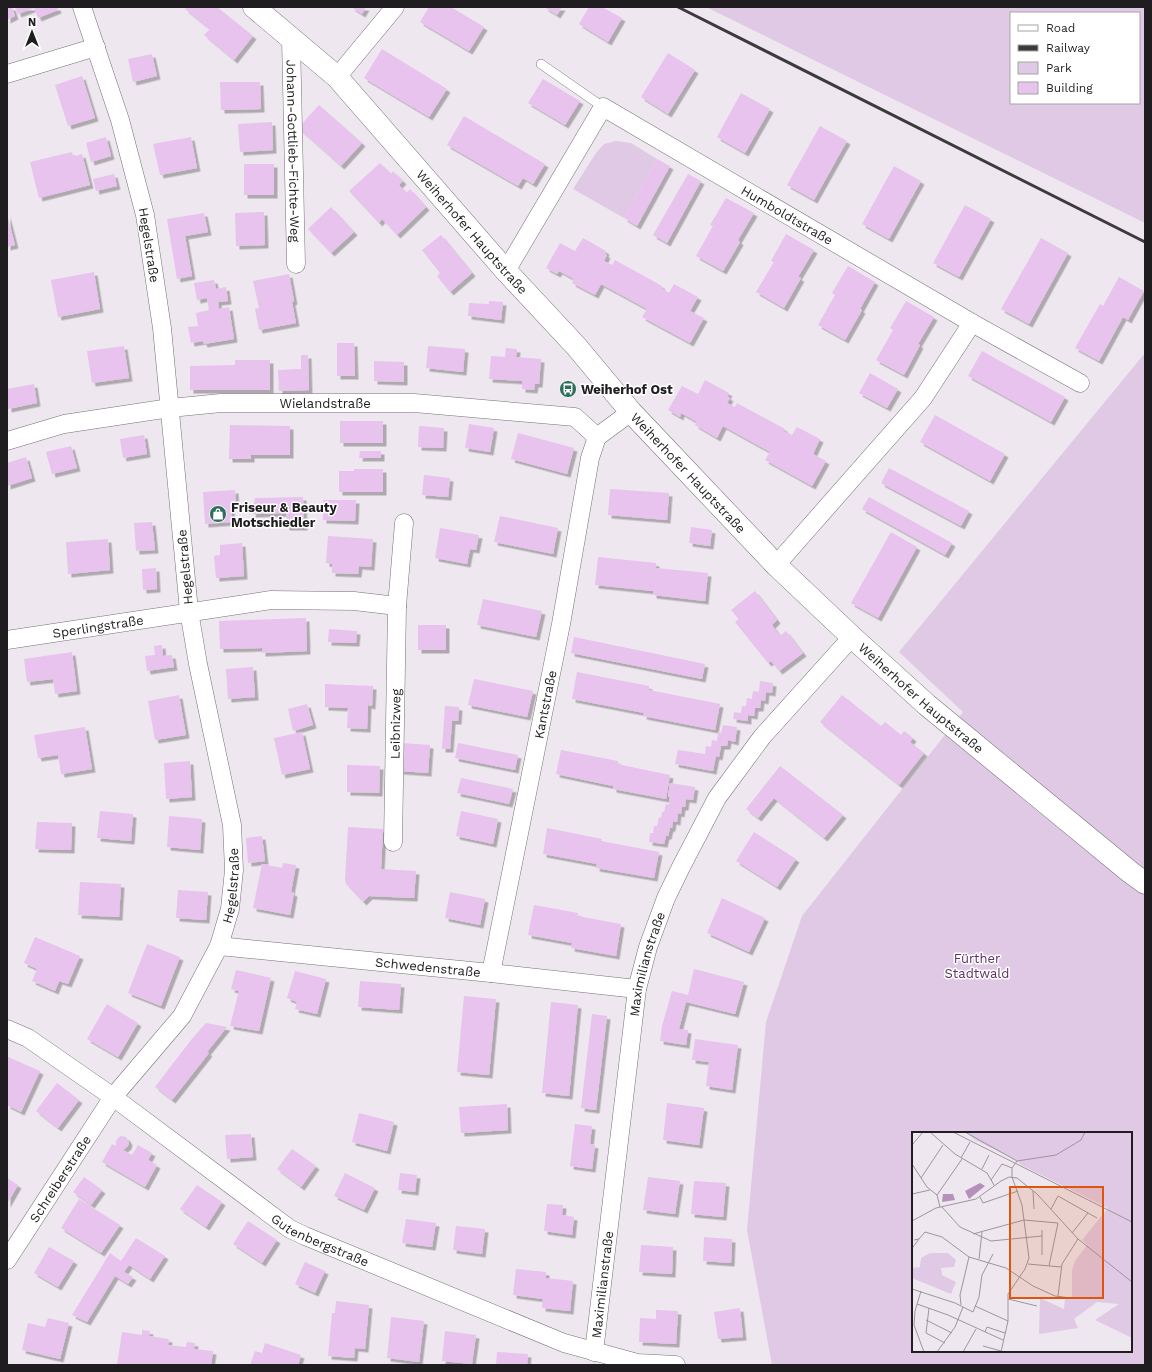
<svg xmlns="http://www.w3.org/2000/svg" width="1152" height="1372" font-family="'Work Sans',sans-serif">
  <defs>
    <filter id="shadow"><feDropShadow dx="3.5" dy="3.5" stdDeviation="0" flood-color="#0004"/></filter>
  </defs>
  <rect width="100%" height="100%" fill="#eee7ef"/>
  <path fill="#e0c9e4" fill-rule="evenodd" d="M706,7H1145V223ZM1011,13H1139V103H1011Z
    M616,141L631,143L657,159L624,218L573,189L596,153L604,144Z
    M1145,353V1365H772L747,1230L766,1022L802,916L963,712L899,652ZM913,1133H1131V1351H913Z"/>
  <path fill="#e7c3ee" filter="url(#shadow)" d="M7,7H12L15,16L7,20Z
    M15,7H57L58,10L38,18L34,8L18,14Z
    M187,7H217L253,36L234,60L204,35L210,29L185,9Z
    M351,7H366L362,14Z
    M429,7H451L484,27L469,51L420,22Z
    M544,7H562L557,15Z
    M589,7H602L622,18L608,42L579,24Z
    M382,49L447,89L429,117L364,78Z
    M668,53L695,70L668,114L641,97Z
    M152,54L157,76L133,82L128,59Z
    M82,76L95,118L68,126L55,85Z
    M543,79L580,101L565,125L528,103Z
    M220,82H260L261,109L221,110Z
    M741,93L770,109L745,153L717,137Z
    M319,105L362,143L341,166L298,128Z
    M464,116L545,164L533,184L523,178L518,186L447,145Z
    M272,122L273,150L240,152L238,124Z
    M820,126L847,141L814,200L787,185Z
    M106,137L111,156L91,162L86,143Z
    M191,137L197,168L160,175L153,144Z
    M72,152L73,157L82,154L90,185L39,198L30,162Z
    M657,159L670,166L637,226L624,218Z
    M380,163L391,174L393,171L403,181L399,185L406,193L410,189L426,207L397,235L382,219L379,223L349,191Z
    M244,164H274V195H244Z
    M894,166L921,181L889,239L862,224Z
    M114,174L117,186L96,191L93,179Z
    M688,174L701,181L667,243L653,235Z
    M726,198L754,213L738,240L740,242L723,271L696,256L713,226L710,225Z
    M965,205L991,219L959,277L933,263Z
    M331,207L354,232L331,253L308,229Z
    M264,212L265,245L236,246L235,213Z
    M204,213L208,232L185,236L192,276L177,279L167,219Z
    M7,214L15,245L7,247Z
    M786,234L814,250L798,277L801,278L784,308L756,292L774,262L771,261Z
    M441,235L472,273L450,292L437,276L440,273L422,250Z
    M583,238L606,251L605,254L607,255L604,261L612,265L615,260L662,286L661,288L669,293L674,284L698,297L690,311L704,318L690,343L642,317L647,309L601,284L595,295L572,283L574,279L559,271L557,274L546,268L560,243L575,251Z
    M1041,238L1068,253L1029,324L1001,309Z
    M848,266L875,282L860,309L862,310L845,340L818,325L835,295L832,293Z
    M94,272L100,309L58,317L51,280Z
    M289,274L294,301L292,302L296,323L259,330L255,309L259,308L253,281Z
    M1119,277L1144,291L1128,320L1123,317L1099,361L1075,348L1100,304L1103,306Z
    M214,280L216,289L226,287L228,301L218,302L219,309L229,307L234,339L204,344L203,341L191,343L188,327L198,326L196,313L209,310L207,298L197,300L194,283Z
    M489,301L503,302L501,320L468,316L469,303L489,304Z
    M906,301L934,317L918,344L920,345L904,375L876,360L893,330L890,328Z
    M337,343H354L355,376H337Z
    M124,346L129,378L92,383L87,351Z
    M428,346L465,349L463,372L426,368Z
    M506,348L517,349L516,357L541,359L539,384H535L534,390L522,389V381L489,379L491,356L505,357Z
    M982,351L1065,397L1051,422L968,376Z
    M301,355H308L309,390L279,391L278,370L301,369Z
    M235,360H270V390H190V366L235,365Z
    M374,361L404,362V382L374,381Z
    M870,373L898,389L887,408L859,393Z
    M705,380L729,393L727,396L730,398L727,403L735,407L737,403L785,429L783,431L792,435L797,427L820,439L813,454L826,461L812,486L765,460L770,452L723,426L717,438L695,425L697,422L681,413L680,417L668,410L682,386L698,394Z
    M34,384L37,403L8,409L7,389Z
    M935,415L1005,454L990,481L920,442Z
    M340,421H383V443H340Z
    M469,424L494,428L490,452L465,448Z
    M230,425L290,426V455H251V459H229Z
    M419,426L444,428L443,448L418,447Z
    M518,433L574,448L567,474L511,459Z
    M144,435L147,454L123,458L120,439Z
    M71,446L77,468L52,474L46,452Z
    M360,451H381V458H359Z
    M26,457L32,478L7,486V463Z
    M889,468L969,511L961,526L881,483Z
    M354,469H383V492H339V471H354Z
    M424,475L450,478L448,497L422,495Z
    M610,489L669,493L667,520L608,515Z
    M235,490L236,505L231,506L232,522L205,524L203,492Z
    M303,497L304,527H286V513L252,514L255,498Z
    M869,497L952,543L945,555L862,509Z
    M323,500H356L355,521L323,520Z
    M500,516L558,528L553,554L494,542Z
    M152,522L155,550L136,551L134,523Z
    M691,527L712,530L710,546L689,543Z
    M440,528L479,535L476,550L470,549L467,564L435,558Z
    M891,532L917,547L878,618L851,603Z
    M328,536L373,539L371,567L359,566L358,574L332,573V564L326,563Z
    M108,539L110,570L68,574L66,542Z
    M242,543L244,576L216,578L214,556L220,555V545Z
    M598,557L656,563V568L708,573L705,601L653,595V591L595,585Z
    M156,568L157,589L143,590L142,569Z
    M755,591L777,620L772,625L780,636L786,631L803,653L779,671L771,661L768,663L735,622L739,619L731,610Z
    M483,599L542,611L536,637L477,625Z
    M306,618L307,651L262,653V648L220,649L219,621Z
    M418,625H446V650H418Z
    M329,629L357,631L356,643L328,642Z
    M574,637L705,664L702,679L571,653Z
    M162,645L163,656L172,655L174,667L147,671L145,656L155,655L154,646Z
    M72,652L77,691L55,694L53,679L27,682L24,659Z
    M253,667L255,697L228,699L226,669Z
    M577,672L649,686V690L720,704L715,730L643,716L644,713L572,699Z
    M474,679L533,691L527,717L468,705Z
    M760,681L773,683L772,693L766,692L765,701L761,700L760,708H755L754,716L748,715V721L733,719L734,712L741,713L742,706H746L747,698L752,699L753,691L759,692Z
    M325,684L373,686L372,706L368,705L367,729L347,728L348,708L325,707Z
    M179,695L186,735L155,740L148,701Z
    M842,695L881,726L885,722L901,735L904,731L913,738L910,742L924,753L899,785L820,722Z
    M307,704L313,725L293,731L288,709Z
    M445,706L459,707L458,721H452L450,749H442Z
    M723,725L737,727L735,742L728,740L727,746H721L719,757L716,756L713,771L675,764L678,750L705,754L706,746L711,747L712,740L717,741L718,732L721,733Z
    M85,727L92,769L61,774L58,755L38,758L34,735Z
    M302,732L310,769L282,775L274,738Z
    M402,743L430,745L428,773L400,771Z
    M458,743L518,755L515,770L455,758Z
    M561,750L618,761L617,764L670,775L666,799L613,789V786L556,774Z
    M190,761L192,797L166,799L164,763Z
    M347,765L380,766L379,793L347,792Z
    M780,766L843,815L824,838L774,798L758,818L746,809Z
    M461,778L513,789L509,804L457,793Z
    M670,783L695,787L693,800L686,799L685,807H682L681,814L678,813L677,822L673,821L672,828H670L668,836H666L664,844L649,842L650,833H653L654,826H657L659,817L661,818L662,812H664L666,804L669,805L670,797H668Z
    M100,811L133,814L131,841L97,838Z
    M461,811L498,819L493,844L456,836Z
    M169,816L202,819L200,850L167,847Z
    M37,822L72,823L71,850L35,849Z
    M348,827L383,829L381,869L416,871L414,898L369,896L363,902L346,884L345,880Z
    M547,828L602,839L601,841L659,852L654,878L596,868L597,864L543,854Z
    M754,832L796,859L777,887L736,861Z
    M262,836L265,861L248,863L246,838Z
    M283,863L296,865L291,892L294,893L290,915L253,908L262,864L282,868Z
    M80,882L121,884L119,917L78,915Z
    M178,890L208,892L206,920L176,918Z
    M450,892L485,899L480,925L445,918Z
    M722,898L765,918L749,952L707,933Z
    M534,905L578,913L577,916L621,924L616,956L571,948L572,943L528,935Z
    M35,937L80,956L68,984L59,981L55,991L32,981L37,969L24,963Z
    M147,944L180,957L161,1006L128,993Z
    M694,969L744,982L735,1014L686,1002L679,1029L688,1030L686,1045L660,1041L662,1026L672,991L688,995Z
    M236,970L271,978L259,1031L230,1026L239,991L231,989Z
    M295,971L326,979L317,1014L295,1009L297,1002L287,998Z
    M360,981L401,984L399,1010L358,1007Z
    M464,996L496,999L489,1075L457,1072Z
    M551,1002L578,1005L569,1096L542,1093Z
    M107,1004L138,1023L118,1057L87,1039Z
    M592,1014L607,1016L596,1110L581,1108Z
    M206,1023L227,1027L207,1052L209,1053L172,1100L155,1087L191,1040Z
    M695,1039L738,1045L732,1090L706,1086L709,1062L692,1060Z
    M8,1057L40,1071L21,1112L7,1105Z
    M57,1083L79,1100L58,1128L36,1111Z
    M667,1103L704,1108L699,1145L663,1140Z
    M507,1104L508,1130L461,1133L459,1107Z
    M359,1113L394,1122L387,1151L352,1142Z
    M575,1124L592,1126L590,1144L595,1145L592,1169L570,1166Z
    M251,1134L253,1157L227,1159L225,1135Z
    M121,1136L126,1137L129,1142L128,1146L123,1150L132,1155L138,1145L152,1153L148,1160L157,1165L145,1187L102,1162L112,1144L116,1146V1141L119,1137Z
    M292,1149L316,1166L301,1187L277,1169Z
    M345,1173L375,1188L364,1210L334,1196Z
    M400,1173L417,1175L415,1192L398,1190Z
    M84,1177L102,1190L91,1205L73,1192Z
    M648,1177L680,1181L675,1214L643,1210Z
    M7,1178L18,1185L7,1204Z
    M694,1181L726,1183L723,1217L691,1214Z
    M197,1185L222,1202L206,1227L180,1209Z
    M79,1199L120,1225L101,1253L61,1228Z
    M547,1204L563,1205L562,1215L574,1217L572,1235L544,1231Z
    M406,1219L436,1223L432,1247L402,1243Z
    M248,1221L277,1240L262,1263L233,1244Z
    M456,1226L485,1229L482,1254L453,1250Z
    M704,1237L732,1239L731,1263L703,1261Z
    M136,1238L165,1256L150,1279L129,1265L124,1272L133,1277L128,1284L115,1276L87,1322L72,1315L110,1253L121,1261Z
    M641,1245L673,1247L672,1274L639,1272Z
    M49,1247L74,1261L58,1287L34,1273Z
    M305,1262L325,1271L315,1293L295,1284Z
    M516,1269L546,1272V1278L573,1281L570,1311L542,1308L543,1299L513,1295Z
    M336,1301L369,1305L365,1349L355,1348L354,1358L328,1356L332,1313H335Z
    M740,1308L743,1337L718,1339L714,1312Z
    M656,1310L678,1311L676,1344L639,1342L640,1318L656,1319Z
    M391,1317L424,1321L419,1362L387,1358Z
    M48,1318L69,1323L60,1359L22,1350L28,1323L45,1327Z
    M142,1330L150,1331L149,1336L169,1339L168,1345L186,1347L187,1342L195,1343L194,1349L213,1351L211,1365H117L122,1332L142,1335Z
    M445,1331L476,1335L472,1364L442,1361Z
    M265,1343L301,1355L298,1365H250L255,1351L262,1353Z
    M497,1352L528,1354L527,1365H496Z"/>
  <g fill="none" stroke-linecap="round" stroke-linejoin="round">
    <g stroke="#777178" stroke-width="10">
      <path id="service" d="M541,64L603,107"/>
    </g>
    <g stroke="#777178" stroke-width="19">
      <g id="minor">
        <path id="s1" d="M291,39L296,264"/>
        <path d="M7,74L96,47"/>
        <path d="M337,77L395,7"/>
        <path id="s2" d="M506,271L603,107L972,323L1080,383"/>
        <path d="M597,437L631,412"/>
        <path id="s3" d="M7,441L64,424L170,408L221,403H414L575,417L597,437"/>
        <path d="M776,565L923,398L972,323"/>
        <path id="s4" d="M7,640L271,600L354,601L397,606"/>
        <path id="s5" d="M393,842L397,606L404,523"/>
        <path id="s6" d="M219,946L491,973L637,989"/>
        <path id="s7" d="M491,973L561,624L590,458L597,437"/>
        <path id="s8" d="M7,1029L28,1038L113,1097L290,1229L305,1236L564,1343L637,1363L676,1365"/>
        <path id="s9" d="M7,1260L113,1097L182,1016L219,946L230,909L234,870L232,825L198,664L189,611L162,328L145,215L120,120L82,7"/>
        <path id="s10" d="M594,1352L637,989L648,947L666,898L681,867L717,798L762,737L852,637"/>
      </g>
    </g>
    <g stroke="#777178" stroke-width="23">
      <g id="tertiary">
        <path id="s11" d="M254,7L337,77L506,271L576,346L631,412L776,565L852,637L927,705L1130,872L1145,883"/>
      </g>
    </g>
    <use href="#service" stroke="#fff" stroke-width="9"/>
    <use href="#minor" stroke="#fff" stroke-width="18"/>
    <use href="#tertiary" stroke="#fff" stroke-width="22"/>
    <path stroke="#3d3a3d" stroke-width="3" d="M678,7L1145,242"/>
  </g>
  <defs>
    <g id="bus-disc" transform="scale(0.9)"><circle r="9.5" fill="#2f6e5b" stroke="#fff"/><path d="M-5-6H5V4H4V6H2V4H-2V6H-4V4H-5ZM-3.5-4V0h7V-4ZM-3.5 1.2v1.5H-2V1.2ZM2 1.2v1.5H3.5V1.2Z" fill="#fff"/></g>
    <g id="shop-disc" transform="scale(0.9)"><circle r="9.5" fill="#2f6e5b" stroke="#fff"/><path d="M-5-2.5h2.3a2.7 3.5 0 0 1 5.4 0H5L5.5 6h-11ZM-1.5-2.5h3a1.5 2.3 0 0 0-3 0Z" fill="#fff"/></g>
  </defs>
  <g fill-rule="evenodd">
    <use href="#bus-disc" x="568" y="389"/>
    <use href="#shop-disc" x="218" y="514"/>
  </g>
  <g text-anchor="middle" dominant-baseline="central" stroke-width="3" stroke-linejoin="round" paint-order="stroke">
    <g font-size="13" fill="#1f1d1f" stroke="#fff">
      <text stroke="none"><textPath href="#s1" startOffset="112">Johann-Gottlieb-Fichte-Weg</textPath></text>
      <text stroke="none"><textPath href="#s2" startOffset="404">Humboldtstraße</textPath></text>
      <text stroke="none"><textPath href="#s11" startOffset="314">Weiherhofer Hauptstraße</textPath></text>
      <text transform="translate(149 245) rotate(81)">Hegelstraße</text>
      <text stroke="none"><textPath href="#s3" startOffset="322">Wielandstraße</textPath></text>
      <text stroke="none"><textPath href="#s11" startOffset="638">Weiherhofer Hauptstraße</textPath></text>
      <text transform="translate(185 567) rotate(-95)">Hegelstraße</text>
      <text stroke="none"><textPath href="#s4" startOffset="92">Sperlingstraße</textPath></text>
      <text stroke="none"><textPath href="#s11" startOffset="962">Weiherhofer Hauptstraße</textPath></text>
      <text stroke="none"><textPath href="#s7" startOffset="274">Kantstraße</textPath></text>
      <text stroke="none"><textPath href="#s5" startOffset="118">Leibnizweg</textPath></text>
      <text stroke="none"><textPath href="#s9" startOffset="442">Hegelstraße</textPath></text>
      <text stroke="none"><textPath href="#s10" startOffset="392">Maximilianstraße</textPath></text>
      <text stroke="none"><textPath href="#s6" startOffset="210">Schwedenstraße</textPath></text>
      <text stroke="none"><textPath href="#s9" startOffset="97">Schreiberstraße</textPath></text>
      <text stroke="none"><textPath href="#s8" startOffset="379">Gutenbergstraße</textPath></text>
      <text stroke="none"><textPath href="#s10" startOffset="68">Maximilianstraße</textPath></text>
    </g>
    <g font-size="13" font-weight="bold" fill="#1f1d1f" stroke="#fff" text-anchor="start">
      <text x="581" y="389">Weiherhof Ost</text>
      <text x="231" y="507">Friseur &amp; Beauty<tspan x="231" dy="15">Motschiedler</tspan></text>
    </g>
    <g font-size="13" fill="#5f3368" stroke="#fff">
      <text x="977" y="958">Fürther<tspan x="977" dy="15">Stadtwald</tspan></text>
    </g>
  </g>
  <g transform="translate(912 1132)">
    <rect width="220" height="220" fill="#eee7ef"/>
    <path d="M54,0H220V206L183,188L207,172L185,170L162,187L166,196L127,202L128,166L152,177L153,166H160V138L163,129L175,113L170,108L196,76L109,33L104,28L63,8ZM18,121H36L44,128L42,135L29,136L30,143L44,150L39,162L0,146V136L8,135L9,126Z" fill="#e0c9e4"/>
    <path d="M68,51L73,54L57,67L53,59ZM31,62H41L43,68L30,70Z" fill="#b391b9"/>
    <path fill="none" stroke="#9b969c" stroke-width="1" d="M18,0L43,22L75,41L82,53M41,0L220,90M53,0L105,29M0,13L11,0M49,26L58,10M0,32L15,55L25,63L28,75M70,37L77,23M9,46L31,13M79,48L90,32L100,36M121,59L122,77M0,62L18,58M25,63L50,27M68,65L71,71L106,59M30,75L48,95L79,109L130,104M139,77L146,64L185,86M0,89L24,76L64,67L89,49L97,45L105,46L125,62L166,107L220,150M160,101L176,81M61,102L112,88L146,91M7,107L13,100L30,105L57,125L94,136L121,154L143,164L159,166M1,115L7,107L2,108M130,123V98M67,127L70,100M116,132L149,135M137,134L146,91M0,157L43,171L61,180L67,165L70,143L81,122M9,159L3,179L2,193L12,220M146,164L150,132L166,107M96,167L125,174M5,172L36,183L91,208M49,173L48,163L57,125M63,174L96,189M17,176L14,201L33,211M14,188L40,201M73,200L75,195L93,201M71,214L89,219M25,220L43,195L51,175M51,220L64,197M89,220L96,189V162L113,137L117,126L110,73L100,45V36L105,29L144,23L169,8L173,0"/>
    <path fill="#de560d" fill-opacity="0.15" stroke="#de560d" stroke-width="2" d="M98,55H191V166H98Z"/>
    <rect width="220" height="220" fill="none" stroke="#1f1d1f" stroke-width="2"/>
  </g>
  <rect width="1152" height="1372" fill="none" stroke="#1f1d1f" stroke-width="16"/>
  <rect x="1010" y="12" width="130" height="92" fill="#ffffff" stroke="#a5a5a5"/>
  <rect x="1018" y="25" width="20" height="6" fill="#ffffff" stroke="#a5a5a5"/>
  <text x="1046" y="32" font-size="12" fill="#1f1d1f">Road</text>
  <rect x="1018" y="45" width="20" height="6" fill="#3d3a3d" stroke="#a5a5a5"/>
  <text x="1046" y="52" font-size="12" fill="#1f1d1f">Railway</text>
  <rect x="1018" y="62" width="20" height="12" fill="#e0c9e4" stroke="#a5a5a5"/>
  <text x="1046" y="72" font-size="12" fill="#1f1d1f">Park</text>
  <rect x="1018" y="82" width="20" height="12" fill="#e7c3ee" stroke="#a5a5a5"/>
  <text x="1046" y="92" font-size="12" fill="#1f1d1f">Building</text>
  <g transform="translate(32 32)" stroke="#ffffff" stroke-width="3" paint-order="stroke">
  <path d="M0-3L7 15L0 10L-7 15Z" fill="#1f1d1f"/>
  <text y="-6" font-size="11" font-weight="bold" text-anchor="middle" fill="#1f1d1f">N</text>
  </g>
</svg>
